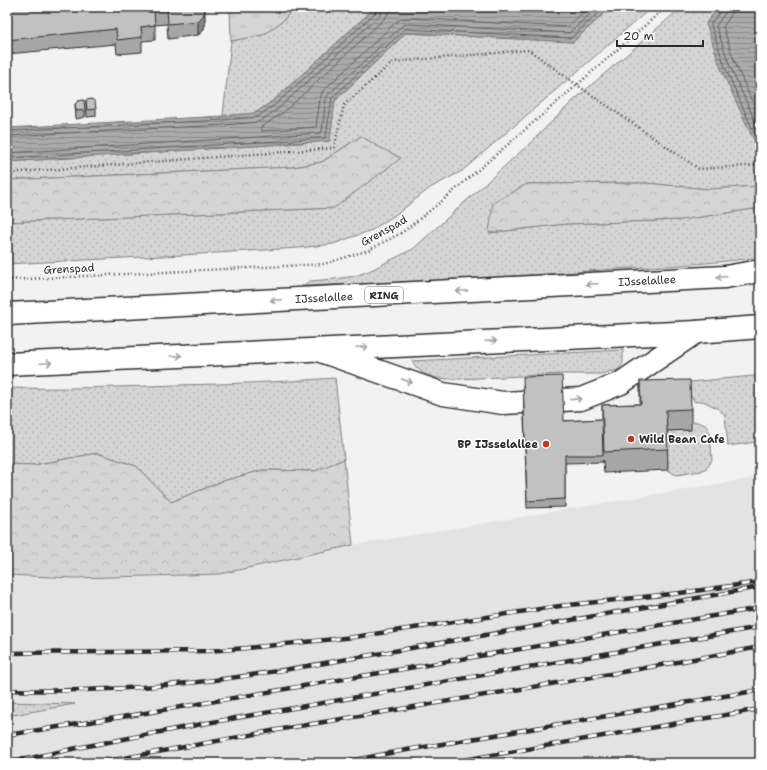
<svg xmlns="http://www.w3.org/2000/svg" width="767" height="770" font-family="'Shantell Sans',sans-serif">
  <defs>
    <pattern id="grass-dots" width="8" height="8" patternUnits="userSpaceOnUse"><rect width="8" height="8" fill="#d5d5d5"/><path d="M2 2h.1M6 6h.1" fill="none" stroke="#b7b7b7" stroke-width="1.8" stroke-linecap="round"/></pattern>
    <pattern id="forest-crowns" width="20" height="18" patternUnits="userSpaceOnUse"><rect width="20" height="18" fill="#d5d5d5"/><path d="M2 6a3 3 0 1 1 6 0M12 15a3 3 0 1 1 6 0" fill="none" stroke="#b7b7b7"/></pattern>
    <pattern id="park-tufts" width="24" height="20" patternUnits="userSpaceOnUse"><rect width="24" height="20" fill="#d5d5d5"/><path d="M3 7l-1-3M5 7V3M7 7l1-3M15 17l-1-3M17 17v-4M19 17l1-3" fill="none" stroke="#b7b7b7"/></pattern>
    <pattern id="water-rules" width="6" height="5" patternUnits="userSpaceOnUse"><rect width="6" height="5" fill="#ababab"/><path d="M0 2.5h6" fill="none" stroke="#8b8b8b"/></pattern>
  </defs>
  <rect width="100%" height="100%" fill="#f2f2f2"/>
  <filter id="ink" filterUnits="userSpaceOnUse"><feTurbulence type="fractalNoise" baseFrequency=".025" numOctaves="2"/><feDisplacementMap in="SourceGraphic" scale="8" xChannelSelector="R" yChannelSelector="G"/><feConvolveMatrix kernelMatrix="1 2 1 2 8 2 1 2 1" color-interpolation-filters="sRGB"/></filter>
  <g filter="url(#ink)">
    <path fill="#e3e3e3" d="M760,477V763H7V716L72,705L7,702V575L75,578L220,574L353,545Z"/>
    <path fill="url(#grass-dots)" stroke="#808080" d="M293,7H376L274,100L255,113L223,116L231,41L263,35L284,20Z
      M611,7H652L462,171L430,188L398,213L372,230L333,244L299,248L182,255L7,264V222L334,208L377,146L361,136L322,162L294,167L7,180V162L329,141L335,101L406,33L573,42Z
      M682,7H719L706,23L758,148H760V186L709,189L645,183L527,184L489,233L566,224L681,220L760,208V257C712,264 663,266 615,269C511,277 406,283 302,286L310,281L335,279L355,276L369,271L413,249L528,145L574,100Z
      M623,350V363L618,370L600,374H564L459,379C440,379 422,379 412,361Z
      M760,373V463L756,442L728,446L725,415L717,408L703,401L695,402L691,396L650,399L648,386L753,376Z
      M335,378L344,459L315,471L263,470L223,481L171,502L136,466L97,453L34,465L7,464V388C64,389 121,387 177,385C230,384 283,382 335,378Z
      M691,422H698L707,426L710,433L712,460L707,468L701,471L676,475L668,470L666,431L690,430Z
      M7,702L75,704L7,716Z"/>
    <path fill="url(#forest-crowns)" stroke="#808080" d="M361,136L377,146L401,158L334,208L7,222V180L294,167L322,162Z
      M646,183L709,189L760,186V208L681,220L566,224L489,233L493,203L527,184Z
      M97,453L136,466L171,502L223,481L263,470L315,471L344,459L353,545L220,574L75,578L7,575V464L34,465Z"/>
    <path fill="url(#park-tufts)" stroke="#808080" d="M230,7H293L284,20L263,35L231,41Z"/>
    <path fill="url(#water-rules)" stroke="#787878" d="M376,7H611L573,42L406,33L335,100L330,141L7,162V128L223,116L255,113L274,100Z
      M719,7H760V148H758L749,130L721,69L706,23Z"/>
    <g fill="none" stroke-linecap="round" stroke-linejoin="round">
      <path stroke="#5e5e5e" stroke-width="1" d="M389,7L388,14L384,19L284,112L261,127V130L262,131L316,127L320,98L323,91L396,22L401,19L408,18L567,27L589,7
        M721,7V11L711,23V25L725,67L752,128L760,143
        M727,7L725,13L716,26L730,66L760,132
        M733,7L731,15L723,27L735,63L760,119
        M7,131L223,120L257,117L276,104L376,12L378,7
        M7,136L224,125L259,122L279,108L380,15L382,12L383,7
        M7,153L320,133L322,131L326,99L328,95L403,25L407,24L569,33L598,7
        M7,158L325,138L326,136L332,98L405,29L571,38L605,7"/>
      <g stroke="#2b2b2b" stroke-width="25">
        <path id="minor" d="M318,350L443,394L503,403L581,399L621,383L696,332"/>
      </g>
      <g stroke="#2b2b2b" stroke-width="25">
        <path id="major" d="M7,314L725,277L760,271
          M7,364L696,332L760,327"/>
      </g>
      <path stroke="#2b2b2b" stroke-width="2.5" stroke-dasharray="1 3" stroke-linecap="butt" d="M7,173L334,148L344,105L393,62L529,50L577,85L699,169L760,165
        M7,280L324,264L369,250L403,232L442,201L577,85L666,7"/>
      <use href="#minor" stroke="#fff" stroke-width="22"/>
      <use href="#major" stroke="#fff" stroke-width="22"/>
      <g stroke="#2b2b2b" stroke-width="4.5">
        <path id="rail" d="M7,653L207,651L247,648L354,637L560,606L680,593L753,583
          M7,690C71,692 134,689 198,682C264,675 329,662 394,651C516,630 638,609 760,587
          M7,735L122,717L760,608
          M7,763L77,748L207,723L760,627
          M97,763L288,728L628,671L760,647
          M340,763L395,752L760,690
          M446,763L760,709"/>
      </g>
      <use href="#rail" stroke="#fff" stroke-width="3" stroke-dasharray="9" stroke-linecap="butt"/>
    </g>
    <path fill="#a6a6a6" stroke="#2b2b2b" d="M7,7H204L205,25L203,31L198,35L168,39L167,24L155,25V40L142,41V52L117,54L116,44L7,54Z
      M86,100L96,109V116L87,117L86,107Z
      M75,104L85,110V117L76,119Z
      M640,381L691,409V430L667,431L668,470L604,473L603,460V462L565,463V507L527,508L523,385L564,421L602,419V405L640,404Z"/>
    <path fill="#878787" stroke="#2b2b2b" d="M205,10V25L203,31L198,35V21Z"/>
    <path fill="#c1c1c1" stroke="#2b2b2b" d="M7,7H204L205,10L203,16L198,21L168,24L167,9L154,10L155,25L141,27L142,37L117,40L116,29L7,40Z
      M92,99L95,102L96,109L87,110L86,100Z
      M84,100L85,110L76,111L75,104L78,101Z
      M562,376L564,421L602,419L603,455H565V499L527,501L523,377Z
      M690,380L691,409L666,410L668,449L604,452L602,405L641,404L640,381Z"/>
    <defs><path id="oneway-shaft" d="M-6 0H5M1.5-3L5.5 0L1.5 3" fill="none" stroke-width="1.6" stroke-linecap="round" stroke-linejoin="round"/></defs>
    <g stroke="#a0a0a0">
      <use href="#oneway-shaft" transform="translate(722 277) rotate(175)"/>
      <use href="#oneway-shaft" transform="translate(592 284) rotate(177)"/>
      <use href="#oneway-shaft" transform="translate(462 291) rotate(177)"/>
      <use href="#oneway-shaft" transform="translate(276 300) rotate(177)"/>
      <use href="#oneway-shaft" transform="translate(491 341) rotate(-3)"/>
      <use href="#oneway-shaft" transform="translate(362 347) rotate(-3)"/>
      <use href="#oneway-shaft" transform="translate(176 356) rotate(-3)"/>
      <use href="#oneway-shaft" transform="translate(46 363) rotate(-3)"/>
      <use href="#oneway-shaft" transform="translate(407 381) rotate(19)"/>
      <use href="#oneway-shaft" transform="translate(576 399) rotate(-6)"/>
    </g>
  </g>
  <g fill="#c8321e" stroke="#fff" stroke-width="1.5">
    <circle cx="631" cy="439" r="4"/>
    <circle cx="546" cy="444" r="4"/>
  </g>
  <g text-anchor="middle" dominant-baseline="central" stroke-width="3" stroke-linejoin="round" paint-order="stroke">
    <rect fill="#fff" stroke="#6b6b6b" stroke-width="1" x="365" y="287" width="38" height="16" rx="3"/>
    <g font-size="10" font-weight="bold" fill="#2b2b2b">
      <text x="384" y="295">RING</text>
    </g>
    <g font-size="11" fill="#2b2b2b" stroke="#fff">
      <text transform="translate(384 231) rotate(-29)">Grenspad</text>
      <text transform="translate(69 269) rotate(-3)">Grenspad</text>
      <text transform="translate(647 281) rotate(-3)">IJsselallee</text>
      <text transform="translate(324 298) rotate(-3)">IJsselallee</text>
    </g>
    <g font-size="11" font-weight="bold" fill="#2b2b2b" stroke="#fff" text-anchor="start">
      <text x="639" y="439">Wild Bean Cafe</text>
      <text x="538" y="444" text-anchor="end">BP IJsselallee</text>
    </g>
  </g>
  <rect width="767" height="770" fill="none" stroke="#fff" stroke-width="24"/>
  <rect x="12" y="12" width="743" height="746" fill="none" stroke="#2b2b2b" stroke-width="1.5" filter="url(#ink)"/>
  <path d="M617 40v6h86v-6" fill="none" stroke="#2b2b2b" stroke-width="2"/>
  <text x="623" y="40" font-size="12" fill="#2b2b2b" stroke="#ffffff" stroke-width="3" paint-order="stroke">20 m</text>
</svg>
